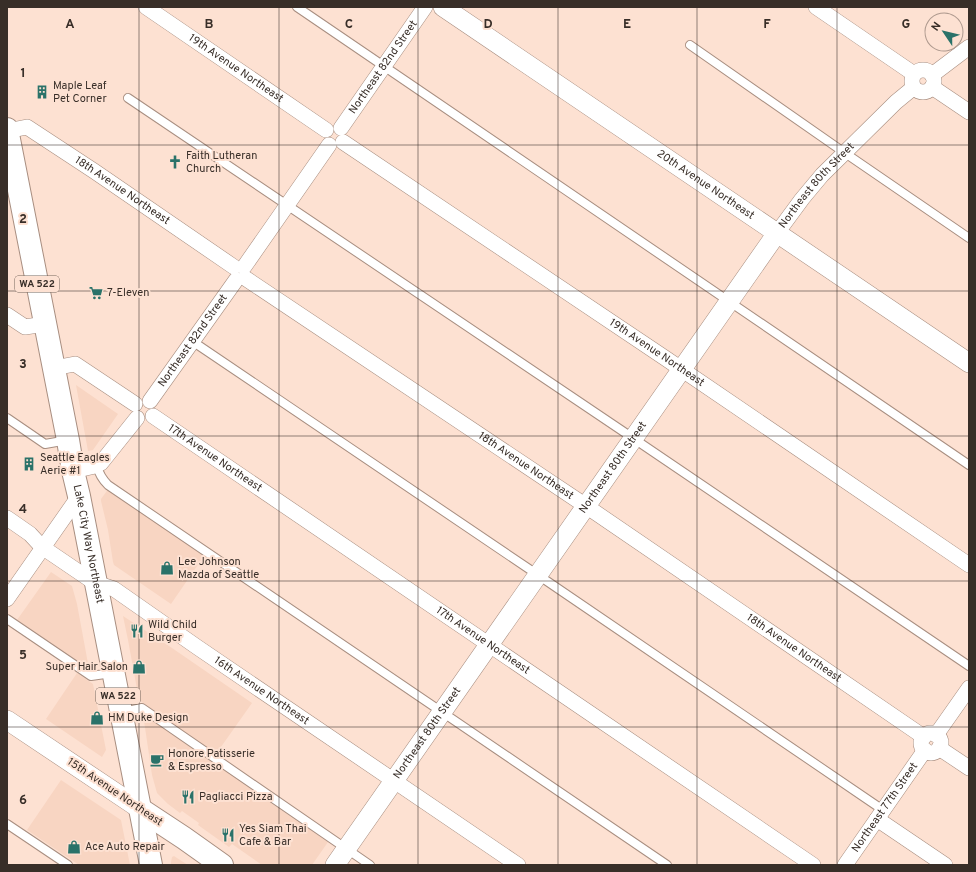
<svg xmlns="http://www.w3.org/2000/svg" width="976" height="872" font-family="Overpass,sans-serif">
  <rect width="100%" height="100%" fill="#fde1d2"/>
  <path fill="#f8d5c2" d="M76,385L118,414L93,450L88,451Z
    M109,488L206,553L171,604L114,565L113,562L108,530L101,501V499Z
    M51,572L72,586L77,604L89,669L17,620Z
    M123,616L172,648L252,703L216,754L139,700L128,640Z
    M77,673L93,684L106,750L102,757L46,719Z
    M143,714L202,753L265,799L328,842L312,865H262L232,844L229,847L198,825L199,823L182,811L180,813L168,804L157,793L152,775Z
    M61,780L121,820L130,865H79L27,830Z
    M174,856L177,858L188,865H171V862L172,857Z"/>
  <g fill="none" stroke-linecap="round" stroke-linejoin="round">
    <g stroke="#a88e80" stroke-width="10">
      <path id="service" d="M297,7L969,465
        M690,45L845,153L969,238
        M128,98L621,430L969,666
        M192,341L538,575L883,810
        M7,418L45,444L68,440
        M97,466C99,474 102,479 108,485L667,865
        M7,619L91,676L112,673
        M122,712L142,708L370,865
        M7,824L68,865"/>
    </g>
    <g stroke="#a88e80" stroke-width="16">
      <g id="minor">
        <path id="s1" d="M146,7L326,130"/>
        <path d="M816,7L914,74"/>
        <circle cx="923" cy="81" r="11"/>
        <path d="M932,75L969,47"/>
        <path d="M932,87L969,112"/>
        <path id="s2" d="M341,128L425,7"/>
        <path id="s3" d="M7,131L27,127L94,171L234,267"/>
        <path id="s4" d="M343,142L665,358L969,565"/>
        <path id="s5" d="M777,233L802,199L822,175L896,102L913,88"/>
        <path d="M244,267L329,145"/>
        <path id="s6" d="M245,278L586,506L924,737"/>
        <path d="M7,315L25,327L45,324"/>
        <path d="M54,368L75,364L135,404"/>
        <path id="s7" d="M150,401L236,280"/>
        <path id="s8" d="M153,416L813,865"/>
        <path d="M73,471L95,466L101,463L137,418"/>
        <path id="s9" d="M7,518L30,534L42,547L95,583L114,589L197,647L518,865"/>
        <path d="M7,599L79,496"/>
        <circle cx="931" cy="743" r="10"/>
        <path d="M936,735L969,688"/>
        <path d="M939,748L969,768"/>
        <path d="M877,819L945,865"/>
        <path id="s10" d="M845,865L925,750"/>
      </g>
    </g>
    <g stroke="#a88e80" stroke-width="20">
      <g id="tertiary">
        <path id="s11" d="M443,7L969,363"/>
        <path d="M7,720L140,809"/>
        <path id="s12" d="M335,865L777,233"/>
      </g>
    </g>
    <g stroke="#a88e80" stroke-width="24">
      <path id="secondary" d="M140,809L184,838L222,865"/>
    </g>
    <g stroke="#a88e80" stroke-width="24">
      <g id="primary">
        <path id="s13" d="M7,129L68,440L73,471L79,496L151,865"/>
      </g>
    </g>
    <use href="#service" stroke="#fff" stroke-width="8"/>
    <use href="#minor" stroke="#fff" stroke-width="15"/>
    <use href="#tertiary" stroke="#fff" stroke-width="19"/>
    <use href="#secondary" stroke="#fff" stroke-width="22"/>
    <use href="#primary" stroke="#fff" stroke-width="22"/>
  </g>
  <path fill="none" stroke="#382e28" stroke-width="1" stroke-opacity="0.55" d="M139,7V865M279,7V865M418,7V865M558,7V865M697,7V865M837,7V865M7,145H969M7,291H969M7,436H969M7,581H969M7,727H969"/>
  <defs>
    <g id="building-bare" transform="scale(1.08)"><path d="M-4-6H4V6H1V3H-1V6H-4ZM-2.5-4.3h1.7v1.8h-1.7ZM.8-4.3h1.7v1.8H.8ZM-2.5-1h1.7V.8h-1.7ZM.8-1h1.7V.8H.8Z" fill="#2a7269" stroke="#fde1d2" stroke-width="2.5" paint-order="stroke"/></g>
    <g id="church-bare" transform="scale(1.08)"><path d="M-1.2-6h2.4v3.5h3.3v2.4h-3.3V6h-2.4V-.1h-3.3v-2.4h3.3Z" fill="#2a7269" stroke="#fde1d2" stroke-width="2.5" paint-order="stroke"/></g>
    <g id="supermarket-bare" transform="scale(1.08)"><path d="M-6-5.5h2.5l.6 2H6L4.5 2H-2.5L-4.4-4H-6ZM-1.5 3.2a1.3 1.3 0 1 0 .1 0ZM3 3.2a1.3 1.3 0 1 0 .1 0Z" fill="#2a7269" stroke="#fde1d2" stroke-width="2.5" paint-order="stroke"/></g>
    <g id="shop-bare" transform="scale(1.08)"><path d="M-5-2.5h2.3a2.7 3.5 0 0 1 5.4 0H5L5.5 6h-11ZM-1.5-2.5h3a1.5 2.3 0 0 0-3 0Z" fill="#2a7269" stroke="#fde1d2" stroke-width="2.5" paint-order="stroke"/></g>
    <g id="restaurant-bare" transform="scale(1.08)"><path d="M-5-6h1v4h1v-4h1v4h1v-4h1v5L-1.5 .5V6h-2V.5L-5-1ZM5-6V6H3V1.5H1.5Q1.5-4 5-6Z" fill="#2a7269" stroke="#fde1d2" stroke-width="2.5" paint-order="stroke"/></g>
    <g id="cafe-bare" transform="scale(1.08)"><path d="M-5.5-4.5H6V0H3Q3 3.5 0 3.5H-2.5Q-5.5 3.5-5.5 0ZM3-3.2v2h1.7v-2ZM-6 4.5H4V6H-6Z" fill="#2a7269" stroke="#fde1d2" stroke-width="2.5" paint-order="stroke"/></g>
  </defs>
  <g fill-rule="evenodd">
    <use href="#building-bare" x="42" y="92"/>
    <use href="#church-bare" x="175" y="162"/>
    <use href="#supermarket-bare" x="96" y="293"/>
    <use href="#building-bare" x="29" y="464"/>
    <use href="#shop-bare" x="167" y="568"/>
    <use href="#restaurant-bare" x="137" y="631"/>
    <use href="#shop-bare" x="139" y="667"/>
    <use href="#shop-bare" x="97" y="718"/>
    <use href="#cafe-bare" x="157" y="760"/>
    <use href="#restaurant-bare" x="188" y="797"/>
    <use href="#restaurant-bare" x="228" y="835"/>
    <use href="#shop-bare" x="74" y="847"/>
  </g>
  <g text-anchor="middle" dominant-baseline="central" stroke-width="4" stroke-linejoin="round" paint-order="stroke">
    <g fill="#fde1d2" stroke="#73645b" stroke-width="1">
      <rect x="15" y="276" width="44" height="16" rx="3"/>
      <rect x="96" y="688" width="44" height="16" rx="3"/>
    </g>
    <g font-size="10" font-weight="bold" fill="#382e28">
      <text x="37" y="284">WA 522</text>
      <text x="118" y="696">WA 522</text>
    </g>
    <g font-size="11" fill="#382e28" stroke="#fde1d2">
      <text stroke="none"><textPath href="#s2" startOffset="74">Northeast 82nd Street</textPath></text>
      <text stroke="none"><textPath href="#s1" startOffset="109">19th Avenue Northeast</textPath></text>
      <text stroke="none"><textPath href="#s11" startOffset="317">20th Avenue Northeast</textPath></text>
      <text stroke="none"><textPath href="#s5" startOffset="62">Northeast 80th Street</textPath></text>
      <text stroke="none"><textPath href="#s3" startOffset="135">18th Avenue Northeast</textPath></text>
      <text stroke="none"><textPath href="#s7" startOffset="74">Northeast 82nd Street</textPath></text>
      <text stroke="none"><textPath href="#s4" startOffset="378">19th Avenue Northeast</textPath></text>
      <text stroke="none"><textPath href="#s8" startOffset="75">17th Avenue Northeast</textPath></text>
      <text stroke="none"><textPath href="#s6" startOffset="338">18th Avenue Northeast</textPath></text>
      <text stroke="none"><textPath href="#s12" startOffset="485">Northeast 80th Street</textPath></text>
      <text stroke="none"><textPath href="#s13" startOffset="423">Lake City Way Northeast</textPath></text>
      <text stroke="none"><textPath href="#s8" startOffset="399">17th Avenue Northeast</textPath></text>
      <text stroke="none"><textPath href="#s6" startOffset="662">18th Avenue Northeast</textPath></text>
      <text stroke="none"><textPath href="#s9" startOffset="309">16th Avenue Northeast</textPath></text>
      <text stroke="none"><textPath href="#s12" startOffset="161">Northeast 80th Street</textPath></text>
      <text transform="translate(115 792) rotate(34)">15th Avenue Northeast</text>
      <text stroke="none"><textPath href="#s10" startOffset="70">Northeast 77th Street</textPath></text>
    </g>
    <g font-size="11" fill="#382e28" stroke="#fde1d2" text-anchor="start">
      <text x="53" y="86">Maple Leaf<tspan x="53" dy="13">Pet Corner</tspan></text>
      <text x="186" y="156">Faith Lutheran<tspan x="186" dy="13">Church</tspan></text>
      <text x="107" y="293">7-Eleven</text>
      <text x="40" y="458">Seattle Eagles<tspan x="40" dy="13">Aerie #1</tspan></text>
      <text x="178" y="562">Lee Johnson<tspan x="178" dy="13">Mazda of Seattle</tspan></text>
      <text x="148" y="625">Wild Child<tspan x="148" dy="13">Burger</tspan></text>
      <text x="128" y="667" text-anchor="end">Super Hair Salon</text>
      <text x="108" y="718">HM Duke Design</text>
      <text x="168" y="754">Honore Patisserie<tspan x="168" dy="13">&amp; Espresso</tspan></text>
      <text x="199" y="797">Pagliacci Pizza</text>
      <text x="239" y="829">Yes Siam Thai<tspan x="239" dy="13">Cafe &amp; Bar</tspan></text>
      <text x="85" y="847">Ace Auto Repair</text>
    </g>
  </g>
  <g font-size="13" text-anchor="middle" font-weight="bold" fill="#382e28" stroke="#fde1d2" stroke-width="4" stroke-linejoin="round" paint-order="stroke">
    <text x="70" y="28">A</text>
    <text x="209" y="28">B</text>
    <text x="349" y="28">C</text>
    <text x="488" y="28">D</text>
    <text x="627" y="28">E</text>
    <text x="767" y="28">F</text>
    <text x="906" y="28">G</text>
    <text x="23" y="77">1</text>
    <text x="23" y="223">2</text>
    <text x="23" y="368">3</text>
    <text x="23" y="513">4</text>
    <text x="23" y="659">5</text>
    <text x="23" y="804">6</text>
  </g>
  <rect width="976" height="872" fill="none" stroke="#382e28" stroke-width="16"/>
  <g transform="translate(944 32) rotate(305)"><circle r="19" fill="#fde1d2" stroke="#ae998e"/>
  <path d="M0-3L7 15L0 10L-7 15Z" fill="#2a7269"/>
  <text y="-6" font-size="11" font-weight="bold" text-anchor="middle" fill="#382e28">N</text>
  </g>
</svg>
